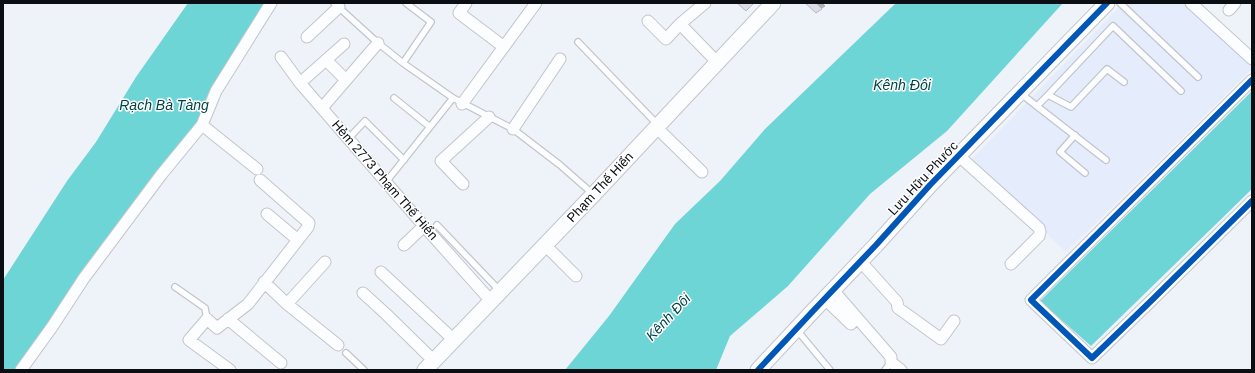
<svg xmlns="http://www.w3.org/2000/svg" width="1255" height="373" font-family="Arial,sans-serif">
  <defs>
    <filter id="shadow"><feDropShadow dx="3" dy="-3" stdDeviation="0" flood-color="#0004"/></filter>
  </defs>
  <rect width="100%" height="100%" fill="#eef2f9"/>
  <path fill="#e5ecfc" d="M1123,3H1187L1252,63V69L1066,252L970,161Z"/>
  <path fill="#6ed5d7" d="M188,3H269L196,128L85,269L15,370H3V280L67,181L96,142L136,77Z
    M896,3H1063L947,131L870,194L788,286L730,336L716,370H565L609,316L675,224L720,181L765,129Z
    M1252,91V189L1091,346L1040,301Z"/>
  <path fill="#dddce9" stroke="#b8b9bf" filter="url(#shadow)" d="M737,3H754L746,11Z
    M805,3H816L822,9L816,13Z"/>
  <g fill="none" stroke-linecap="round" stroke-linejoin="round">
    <g stroke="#c3c5cb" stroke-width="8">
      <path id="lane" d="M334,3L378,43L403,63L453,98L513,129L560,165L593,194
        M1120,3L1198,77
        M578,42L658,125
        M403,63L431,22L406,3
        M1020,93L1106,160
        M1048,95L1113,26L1181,91
        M394,98L430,127
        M1037,106L1048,95L1071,107L1107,69L1124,82
        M1075,135L1060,152L1085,173
        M348,139L365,121L404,160
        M386,182L453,98
        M437,225L500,291
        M175,287L205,308L207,319
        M796,329L830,370
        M346,353L364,370
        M885,370L891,362"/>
    </g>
    <g stroke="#c3c5cb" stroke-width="13">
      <path id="street" d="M466,3L459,13L504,47
        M1191,3L1252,59
        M1229,10L1235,3
        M648,21L666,39L680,24L705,3
        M680,24L717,62
        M307,37L339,7
        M281,57L300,83L424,226L491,301
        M326,60L346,80
        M1252,80L1031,300L1092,358L1153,299L1252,201
        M300,83L344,44
        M462,104L536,3
        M322,108L378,43
        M202,125L257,169
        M656,127L702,172
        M513,129L560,59
        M959,156L1039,228L1040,232L1039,236L1011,264
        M463,184L441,161L489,117
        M267,214L298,240
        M404,245L424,226
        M545,245L576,276
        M861,262L897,302L898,308L941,339L954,321
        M381,272L454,340
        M264,282L287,304L338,345
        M833,290L891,357V362L901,370
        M363,293L386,314L434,361
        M825,299L851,324
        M287,304L325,262
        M228,319L281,363
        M21,370L52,327L84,278L161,175L202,125L216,91L271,3
        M230,370L189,340L207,319L217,328L248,304L308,227L309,223L260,180"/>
    </g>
    <g stroke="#c3c5cb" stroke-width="17">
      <path id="secondary" d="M425,370L593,195L773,3
        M758,370L813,311L876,245L930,185L1107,3"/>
    </g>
    <use href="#lane" stroke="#fcfdfe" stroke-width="5.5"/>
    <use href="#street" stroke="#fcfdfe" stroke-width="11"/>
    <use href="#secondary" stroke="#fcfdfe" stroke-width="15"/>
    <g stroke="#fff" stroke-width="8">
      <path id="cycleway" d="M1252,80L1031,300L1092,358L1153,299L1252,201
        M758,370L813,311L876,245L930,185L1107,3"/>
    </g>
    <use href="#cycleway" stroke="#0057b8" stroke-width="6"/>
  </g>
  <g text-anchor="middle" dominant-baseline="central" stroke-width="3" stroke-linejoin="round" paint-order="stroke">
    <g font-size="13" fill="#0b0e13" stroke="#fff">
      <text transform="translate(923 178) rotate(-47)">Lưu Hữu Phước</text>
      <text transform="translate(385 180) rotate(49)">Hẻm 2773 Phạm Thế Hiển</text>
      <text transform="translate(600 187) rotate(-47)">Phạm Thế Hiển</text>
    </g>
    <g font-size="14" font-style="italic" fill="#004243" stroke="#fff">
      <text x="902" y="85">Kênh Đôi</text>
      <text x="164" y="105">Rạch Bà Tàng</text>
      <text transform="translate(668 317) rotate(-47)">Kênh Đôi</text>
    </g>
  </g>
  <rect width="1255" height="373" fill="none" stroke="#0b0e13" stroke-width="8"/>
</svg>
